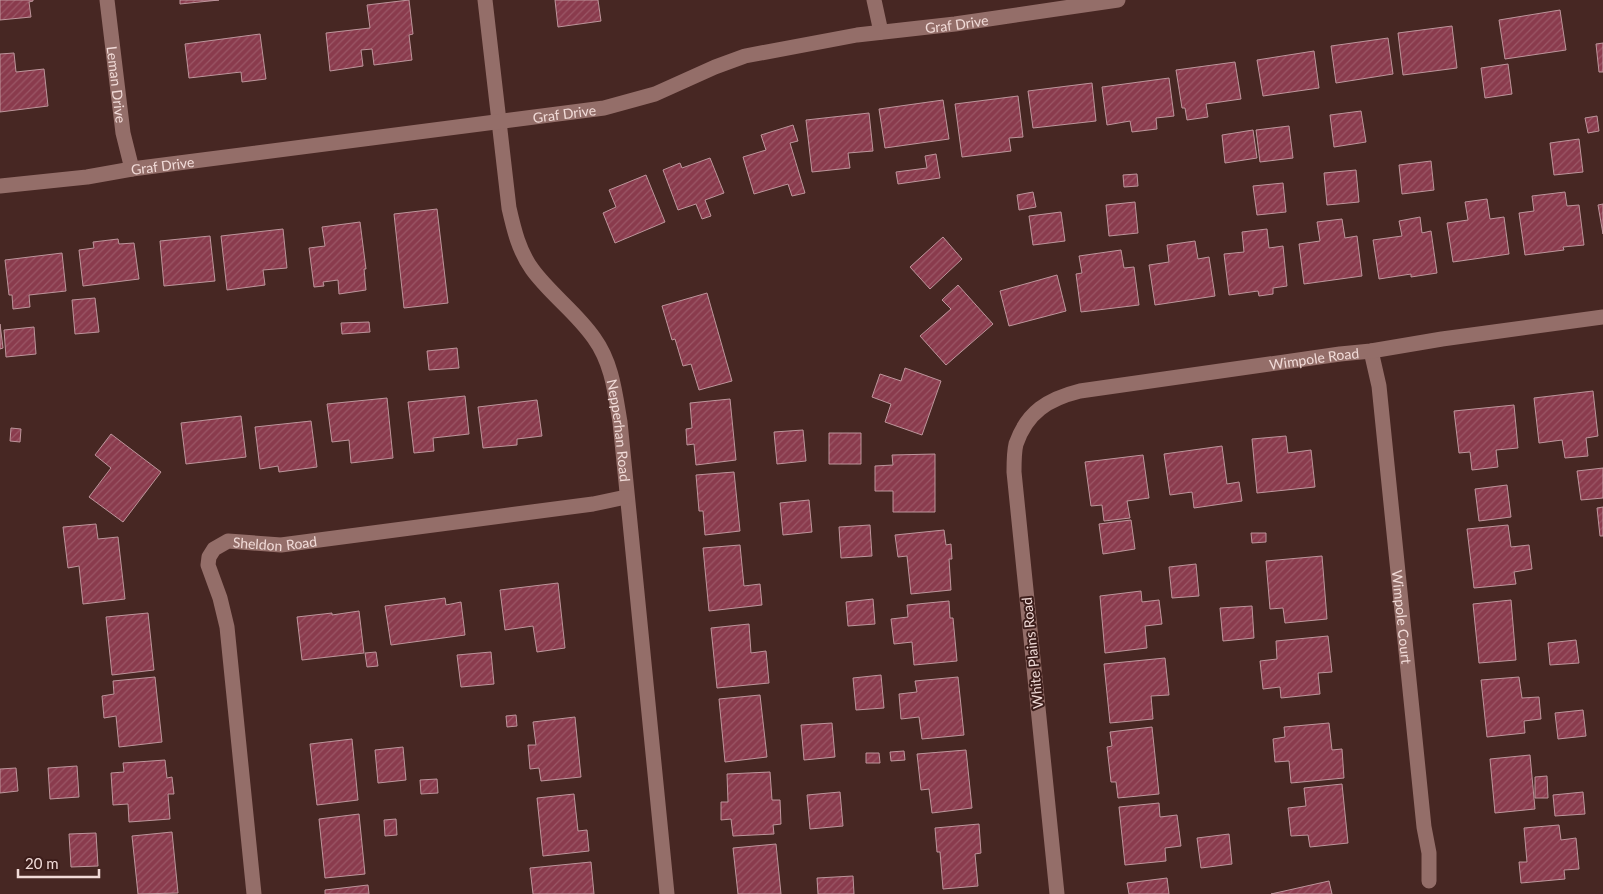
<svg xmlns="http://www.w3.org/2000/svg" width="1603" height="894" font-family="Lato,sans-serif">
  <defs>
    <pattern id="building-hatch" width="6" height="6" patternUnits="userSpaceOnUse" patternTransform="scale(1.25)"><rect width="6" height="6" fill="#8a3b4d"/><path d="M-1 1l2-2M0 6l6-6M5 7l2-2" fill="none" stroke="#9b5766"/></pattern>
  </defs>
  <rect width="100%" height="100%" fill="#472723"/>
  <path fill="url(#building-hatch)" stroke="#bd959b" d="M0,0H33V1L29,2L31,17L0,20Z
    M180,0H219L180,4Z
    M409,0L413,34L409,35L412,60L374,65L372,49L361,50L363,66L330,71L326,33L370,28L367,5Z
    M555,0H598L601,21L558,27Z
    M1560,10L1566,50L1505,59L1499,20Z
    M1452,26L1457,68L1403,75L1398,33Z
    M260,34L266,79L242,82L241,72L189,78L185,44Z
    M1388,38L1393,74L1336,83L1331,46Z
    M1603,43V72H1599L1596,44Z
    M1314,51L1319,88L1263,96L1257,60Z
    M14,53L16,72L44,69L48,106L0,112V54Z
    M1235,62L1241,99L1206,104L1208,117L1187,120L1185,108H1182L1176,70Z
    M1508,64L1512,94L1485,98L1481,68Z
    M1169,78L1174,116L1156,118L1157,129L1132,132L1130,121L1107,125L1102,87Z
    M1092,83L1096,121L1033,128L1028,91Z
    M1018,96L1023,137L1009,138L1011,151L962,157L955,104Z
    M943,100L949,139L885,148L879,109Z
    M1361,111L1366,142L1334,147L1330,115Z
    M869,113L873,151L848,153L850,168L812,172L806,120Z
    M1597,116L1599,131L1588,133L1585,118Z
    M793,125L798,141L790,143L805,193L792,196L788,184L754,194L743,157L766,150L761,135Z
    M1289,126L1293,158L1260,162L1256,130Z
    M1253,130L1257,158L1225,163L1222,135Z
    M1579,139L1583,172L1554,175L1550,143Z
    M936,154L940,178L898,184L896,172L927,168L925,156Z
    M710,158L724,193L705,200L711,216L702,219L696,204L678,210L663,170L680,163L682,168Z
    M1431,161L1434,190L1402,194L1399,165Z
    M1356,170L1359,202L1327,205L1324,173Z
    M1137,174L1138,186L1124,187L1123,175Z
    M646,175L665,222L615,243L603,213L616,207L609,190Z
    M1283,183L1286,212L1257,215L1253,186Z
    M1033,192L1036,207L1019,210L1017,195Z
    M1565,192L1567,206L1579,205L1584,245L1563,247L1564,250L1525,255L1519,213L1534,211L1532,196Z
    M1487,199L1490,219L1504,217L1509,254L1453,262L1447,223L1468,220L1465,202Z
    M1135,202L1138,233L1109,236L1106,205Z
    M1603,204V234L1598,205Z
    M437,209L448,303L404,308L394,214Z
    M1061,212L1065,241L1033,245L1029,216Z
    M1420,217L1422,233L1431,231L1437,273L1411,277V274L1379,279L1373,240L1402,236L1399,221Z
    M1342,219L1345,238L1357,236L1362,276L1304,284L1299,244L1320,241L1317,222Z
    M360,222L366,269H364L366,290L339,294L338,280L323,282L324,286L314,287L309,248L325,246L322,227Z
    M283,229L287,268L263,270L265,285L227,290L221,236Z
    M1267,229L1269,248L1283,246L1287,286L1273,288V294L1259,296L1258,291L1229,295L1224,254L1244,252L1242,232Z
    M210,236L215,281L164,286L160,241Z
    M943,237L962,259L930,289L910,267Z
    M118,239L119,244L134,243L139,279L83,286L79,250L94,248L93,242Z
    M1195,241L1198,259L1209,257L1215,296L1155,305L1149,265L1169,262L1167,245Z
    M1121,250L1124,268L1134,267L1139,305L1081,312L1076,274L1082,273L1079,256Z
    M62,253L66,291L29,295L30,307L13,309L12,295H9L5,260Z
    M1057,275L1066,311L1009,326L1000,291Z
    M958,285L993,324L946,365L920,336L951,309L942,300Z
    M707,293L732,381L699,390L691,364L683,366L675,339L672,340L662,306Z
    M95,298L99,332L75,334L72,300Z
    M369,322L370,332L342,334L341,323Z
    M0,324L3,348L0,349Z
    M34,327L36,354L6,357L4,330Z
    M457,348L459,368L429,370L427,351Z
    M905,368L941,381L922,435L885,422L891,404L872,397L880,374L901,381Z
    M1593,391L1598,436L1586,438L1588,456L1565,458L1562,440L1539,443L1534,398Z
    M465,396L469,434L433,438L434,451L414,453L408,402Z
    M387,398L393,458L351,463L349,440L332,442L327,404Z
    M730,399L736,460L696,465L694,444L687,445L686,429L692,428L690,403Z
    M537,400L542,436L517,439V445L483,448L478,407Z
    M1514,405L1518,448L1496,450L1498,467L1472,470L1470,452L1459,453L1454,411Z
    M241,416L246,457L186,464L181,423Z
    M311,421L317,467L279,472L278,466L260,469L255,427Z
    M11,428L21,429L20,442L10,441Z
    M803,430L806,461L777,464L774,432Z
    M829,433H861V464H829Z
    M111,434L161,472L123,522L89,497L111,468L95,455Z
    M1286,436L1288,453L1311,450L1315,487L1257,493L1252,439Z
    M1222,446L1227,484L1239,482L1242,501L1194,508L1192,492L1170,495L1164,454Z
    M935,454V512H893V491H875V466L893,465L892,455Z
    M1143,455L1149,498L1127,501L1130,518L1104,521L1102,505L1091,506L1085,462Z
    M1603,468V498L1581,500L1577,471Z
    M734,472L740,531L705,535L703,511H699L696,475Z
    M1507,485L1511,517L1479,521L1475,489Z
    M809,500L812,532L783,535L780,503Z
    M1603,507V536H1600L1597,508Z
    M1131,520L1135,549L1103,554L1099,524Z
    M96,524L98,539L118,537L125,599L83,604L79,566L68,568L63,527Z
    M870,525L872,556L841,558L839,527Z
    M1508,525L1511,547L1529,545L1532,569L1514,572L1516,584L1474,588L1467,529Z
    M944,530L946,545L951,544L952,559H949L951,590L911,594L907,556L898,557L895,535Z
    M1251,533H1266V542L1252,543Z
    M740,545L744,586L760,584L762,605L709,611L703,548Z
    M1322,556L1327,619L1285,623L1283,608L1270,609L1266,561Z
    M1196,564L1199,596L1172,598L1169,567Z
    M558,583L565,648L537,652L533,626L505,630L500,590Z
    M1141,591L1142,602L1159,600L1162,624L1145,626L1147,648L1105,653L1100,596Z
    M445,598L446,605L461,602L465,635L391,645L385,606Z
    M873,599L875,624L848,626L846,602Z
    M1511,600L1516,660L1479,663L1473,604Z
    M949,601L950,618H953L957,661L914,665L912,642L894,644L891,619L908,617L907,605Z
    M1252,606L1254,638L1223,641L1220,608Z
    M359,611L364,653L302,660L297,617L332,613V615Z
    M148,613L154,670L112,675L106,617Z
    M749,624L751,653L766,651L769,683L717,688L711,628Z
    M1328,636L1332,672L1318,673L1320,694L1281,698L1280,687L1263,689L1260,661L1277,659L1276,641Z
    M1576,640L1579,663L1550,665L1548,643Z
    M376,652L378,666L367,667L365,653Z
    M491,652L494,684L461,687L457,655Z
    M1165,658L1169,695L1151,696L1153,719L1110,723L1104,664Z
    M881,675L884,708L856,710L853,678Z
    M155,677L162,742L119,747L116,716L104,718L102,696L114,694L113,681Z
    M958,677L964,735L922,739L919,717L901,719L899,694L917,692L915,681Z
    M1519,677L1522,698L1539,697L1541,719L1524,721L1525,733L1487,737L1481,680Z
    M760,695L767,757L725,762L719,699Z
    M1583,710L1586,736L1558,739L1555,713Z
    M516,715L517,726L507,727L506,716Z
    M575,717L581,777L541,781L539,768L530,769L528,745H536L533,722Z
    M832,723L835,757L804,760L801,725Z
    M1329,723L1332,750L1342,749L1344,778L1291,783L1289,761L1275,762L1273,739L1285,737L1284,727Z
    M1152,727L1159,794L1118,798L1116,782H1111L1107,747L1112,746L1110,732Z
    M352,739L358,800L317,805L310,744Z
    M403,747L406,780L378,783L375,750Z
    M966,750L972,808L932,813L929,789L921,790L917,754Z
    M904,751L905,760L891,761L890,752Z
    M866,753H879L880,763H866Z
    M1530,755L1535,809L1495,813L1490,759Z
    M165,760L167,778L172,777L174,794H168L170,819L129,822L128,804L113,805L111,773L124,772L123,763Z
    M77,766L79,797L50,799L48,768Z
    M16,768L18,791L0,793V769Z
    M770,772L772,800H780L781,824L773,825L774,834L733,836L731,819L721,820V802H728L727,774Z
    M1547,776L1548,798H1535V777Z
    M437,779L438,793L421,794L420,780Z
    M1342,784L1348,843L1310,847L1308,835L1291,836L1288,808L1306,806L1304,788Z
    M840,792L843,826L810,829L807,795Z
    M1583,792L1585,814L1555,816L1553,795Z
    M574,794L578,831L587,830L589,851L543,856L537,798Z
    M1159,803L1160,817L1177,815L1181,846L1165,848L1166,861L1125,865L1119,807Z
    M359,814L365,874L325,878L319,819Z
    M396,819L397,835L385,836L384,820Z
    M979,824L981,853L975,854L978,886L943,889L940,852H937L935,828Z
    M1559,825L1561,840L1576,838L1579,869L1564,870L1565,879L1521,883L1519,862H1527L1524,828Z
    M172,832L178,893L138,894L132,836Z
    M96,833L98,866L71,867L69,834Z
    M1229,834L1232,864L1201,868L1197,838Z
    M776,844L781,894H738L733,848Z
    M591,862L594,894H533L530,868Z
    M853,876L854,894H818L817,878Z
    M1167,878L1169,894H1129L1127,883Z
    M1329,881L1332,894H1271Z
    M368,885L369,894H325V890Z"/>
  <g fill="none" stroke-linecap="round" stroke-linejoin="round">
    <g stroke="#946e69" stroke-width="15">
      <path id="s1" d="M107,0L123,133L132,169"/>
      <path id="s2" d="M485,0L509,208C514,230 519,251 532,269C550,294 576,312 594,338C612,363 615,392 620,422L667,894"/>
      <path d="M874,0L881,32"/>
      <path id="s3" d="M0,186L87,177L132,169L604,108L655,94L715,67L745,56L857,35L955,24L1118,0"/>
      <path id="s4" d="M1371,351L1379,386L1424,827L1429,853V881"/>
      <path id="s5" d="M254,894L227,627L220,598L208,565L209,557L214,549L228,541L281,545L593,504L626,497"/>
      <path id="s6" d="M1057,894L1014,472C1014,463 1014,452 1016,444C1027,412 1048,399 1080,391L1340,354L1371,351L1442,339L1603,317"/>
    </g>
  </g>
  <g text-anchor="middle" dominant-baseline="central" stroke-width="4" stroke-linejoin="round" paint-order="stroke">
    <g font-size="14" fill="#f1dbd8" stroke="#3c1d1a">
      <text stroke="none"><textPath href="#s3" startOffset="974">Graf Drive</textPath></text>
      <text stroke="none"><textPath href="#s1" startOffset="85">Leman Drive</textPath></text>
      <text stroke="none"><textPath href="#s3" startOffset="569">Graf Drive</textPath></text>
      <text stroke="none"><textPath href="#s3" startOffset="164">Graf Drive</textPath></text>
      <text stroke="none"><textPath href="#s6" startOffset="776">Wimpole Road</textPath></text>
      <text stroke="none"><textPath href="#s2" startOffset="465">Nepperhan Road</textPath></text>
      <text stroke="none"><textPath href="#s5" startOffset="414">Sheldon Road</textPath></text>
      <text stroke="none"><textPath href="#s4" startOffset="268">Wimpole Court</textPath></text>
      <text transform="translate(1032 653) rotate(-96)">White Plains Road</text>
    </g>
  </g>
  <path d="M18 869v8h81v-8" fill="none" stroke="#f1dbd8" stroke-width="2.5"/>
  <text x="25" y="869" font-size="15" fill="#f1dbd8" stroke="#3c1d1a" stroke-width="4" paint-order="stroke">20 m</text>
</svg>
